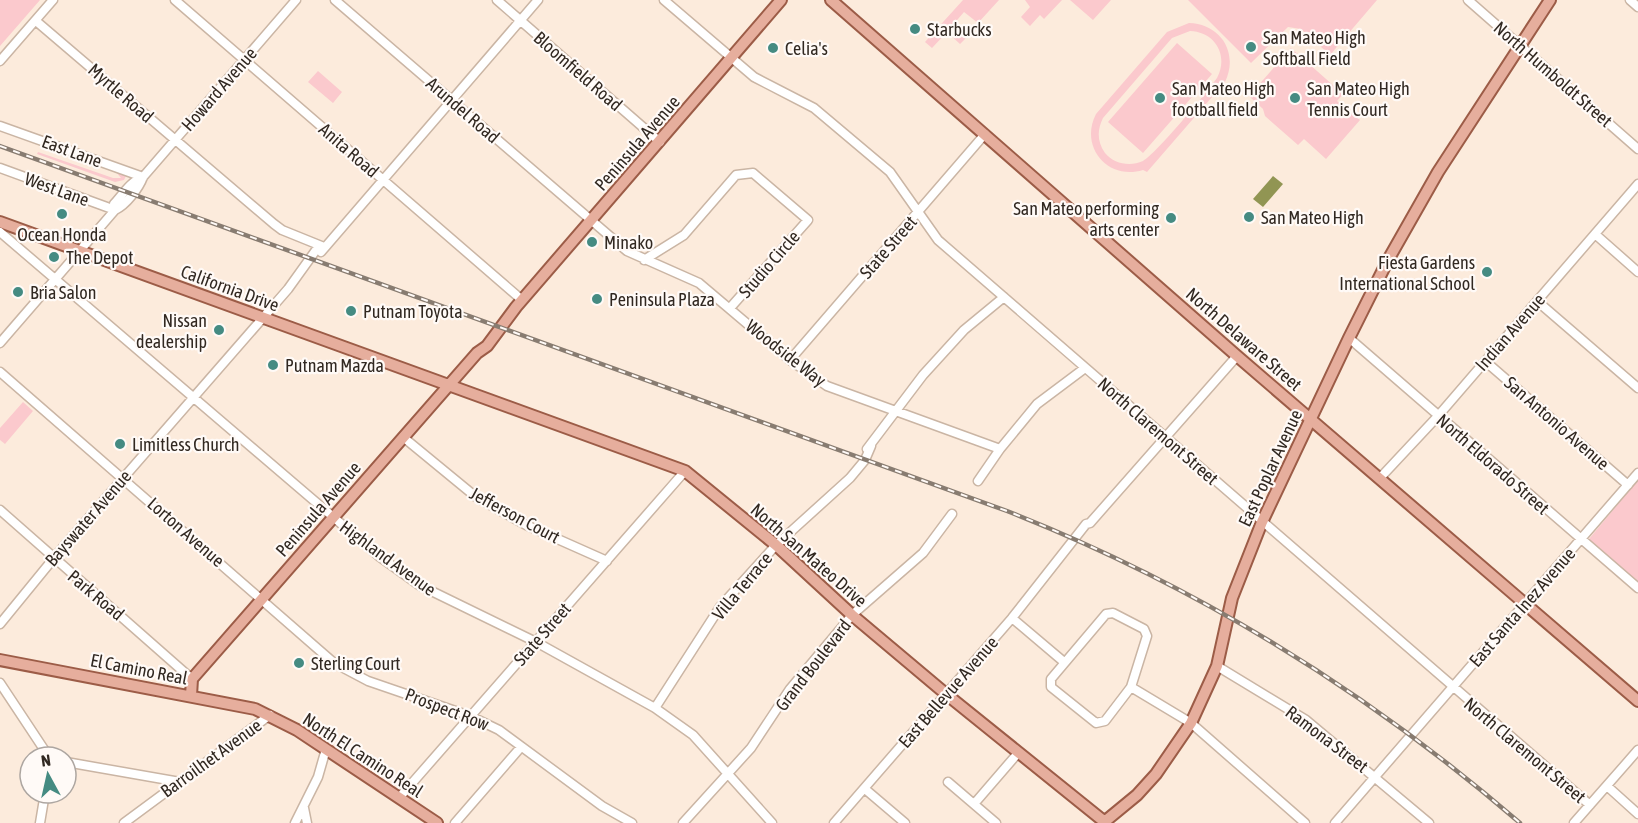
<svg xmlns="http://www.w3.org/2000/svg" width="1638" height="823" font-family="'Asap Condensed',sans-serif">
  <rect width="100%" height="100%" fill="#fcebdc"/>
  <path fill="#fbc9cd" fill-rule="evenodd" d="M0,0H40L0,46Z
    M963,0H999L978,23L964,12L952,26L966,38L960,44L947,32L932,48L925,42Z
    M1025,0H1062L1044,19L1040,15L1030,26L1021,17L1030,7Z
    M1070,0H1111L1093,20Z
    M1188,0H1377L1330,55L1301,29L1288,27L1251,63Z
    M1189,23C1221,24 1239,53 1225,82L1147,172L1143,170C1108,181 1079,147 1096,114L1167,32ZM1190,31C1215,32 1229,55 1217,78C1206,93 1157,153 1143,161C1130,167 1114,164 1105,153C1097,142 1097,130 1103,118L1172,38Z
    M1177,43L1212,74L1143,153L1108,122Z
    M1291,48L1343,94L1337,101L1360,120L1326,159L1304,139L1298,145L1265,116L1263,109L1249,96Z
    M318,71L342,92L333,103L308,82Z
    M38,152L113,178H121L116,172L126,176L124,180L115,182L37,154Z
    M23,402L33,411L5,444L0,440V428Z
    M1638,480V582L1589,539Z"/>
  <path fill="#919553" d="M1273,176L1283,184L1263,207L1253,199Z"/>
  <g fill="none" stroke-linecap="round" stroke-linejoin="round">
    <g stroke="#cab5a4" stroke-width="11">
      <path id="minor" d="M175,0L522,300
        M335,0L627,251L699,283L790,360L827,386L1000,449
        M497,0L660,142
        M664,0L754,77L814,108L890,172L938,240L1590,805
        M1468,0L1638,149
        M1630,0L1638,7
        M36,21L274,224L282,230L324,247
        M0,61L53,0
        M0,126L143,177
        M0,168L115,210
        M115,210L114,204C123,194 131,181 143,177
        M0,232L380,557L419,585L536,642L655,708L693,735L772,823
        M1595,234L1638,272
        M321,252L538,0
        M644,260L684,235L736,175L753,173L808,220L730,308
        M1537,301L1638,388
        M1349,338L1638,588
        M0,343L115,210C126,205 139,188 143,177L296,0
        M790,360L985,134
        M1485,361L1628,485
        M0,372L334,663L368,681L470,716L499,730L602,806L632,823
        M403,437L476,497L526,525L607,561
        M867,449L923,375L964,330L1004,297
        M1380,478L1438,416L1638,184
        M978,481L1000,449L1037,404L1085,368
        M0,510L192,679
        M1113,613L1144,629L1147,636L1131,687L1105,721L1096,723L1051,687V679L1106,614Z
        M1012,618L1064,662
        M0,624L58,553L288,289L316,250L324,247
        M1217,666L1306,720L1429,823
        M0,683L49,757
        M1131,687L1191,723L1305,823
        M655,708L720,607L776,545L850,478L865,460L871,446
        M66,762L180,782
        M948,782L996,823
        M1607,786L1638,814
        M865,789L905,823
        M399,798L685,471
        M974,804L1018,753
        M304,808L307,823
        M40,823L45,793
        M124,823L270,715
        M295,823L318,777L326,749
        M455,823L521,747
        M683,823L751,748L790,689L852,615L923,553L952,514
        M834,823L1012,618L1086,524L1090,523L1237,356
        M1335,823L1638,473
        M1574,823L1638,750"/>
    </g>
    <g stroke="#9c5c47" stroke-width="14">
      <path id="major" d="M831,0L1237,356L1638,701
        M0,222L685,471L776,545L852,615L946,694L1106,823
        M0,660L255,709L297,730L437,823
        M191,696L192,679L199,671L477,353L487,346L516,307L781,0
        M1103,823L1137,795L1156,774L1191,723L1217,666L1232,598L1262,522L1349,338L1388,260L1438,172L1550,0"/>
    </g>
    <use href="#minor" stroke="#fff" stroke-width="8"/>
    <use href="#major" stroke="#e6ae9d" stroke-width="10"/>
    <g stroke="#887c71" stroke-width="4.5">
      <path id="rail" d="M0,146L1007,511C1195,585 1367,691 1520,823"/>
    </g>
    <use href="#rail" stroke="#fffaf7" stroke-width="2" stroke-dasharray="7" stroke-linecap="butt"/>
  </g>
  <g fill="#458b82" stroke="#fffaf7" stroke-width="2">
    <circle cx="915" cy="29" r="6"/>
    <circle cx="1251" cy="47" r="6"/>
    <circle cx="773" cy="48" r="6"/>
    <circle cx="1160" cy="98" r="6"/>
    <circle cx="1295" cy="98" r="6"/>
    <circle cx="62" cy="214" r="6"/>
    <circle cx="1249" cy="217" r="6"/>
    <circle cx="1171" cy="218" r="6"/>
    <circle cx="592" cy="242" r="6"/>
    <circle cx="54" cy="257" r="6"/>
    <circle cx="1487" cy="272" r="6"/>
    <circle cx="18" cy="292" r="6"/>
    <circle cx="597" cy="299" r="6"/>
    <circle cx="351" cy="311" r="6"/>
    <circle cx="219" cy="330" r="6"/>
    <circle cx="273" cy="365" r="6"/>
    <circle cx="120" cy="444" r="6"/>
    <circle cx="299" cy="663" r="6"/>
  </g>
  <g text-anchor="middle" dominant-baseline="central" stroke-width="4.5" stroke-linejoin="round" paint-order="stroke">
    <g font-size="18" fill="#312821" stroke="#fffaf7" text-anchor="start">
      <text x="927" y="29">Starbucks</text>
      <text x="1263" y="37">San Mateo High<tspan x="1263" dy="21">Softball Field</tspan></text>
      <text x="785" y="48">Celia's</text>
      <text x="1172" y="88">San Mateo High<tspan x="1172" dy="21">football field</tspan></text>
      <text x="1307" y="88">San Mateo High<tspan x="1307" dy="21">Tennis Court</tspan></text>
      <text x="1159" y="208" text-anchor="end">San Mateo performing<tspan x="1159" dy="21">arts center</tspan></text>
      <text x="1261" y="217">San Mateo High</text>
      <text x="62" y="234" text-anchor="middle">Ocean Honda</text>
      <text x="604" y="242">Minako</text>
      <text x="66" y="257">The Depot</text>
      <text x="1475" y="262" text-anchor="end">Fiesta Gardens<tspan x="1475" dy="21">International School</tspan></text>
      <text x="30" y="292">Bria Salon</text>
      <text x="609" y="299">Peninsula Plaza</text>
      <text x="363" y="311">Putnam Toyota</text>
      <text x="207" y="320" text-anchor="end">Nissan<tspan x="207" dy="21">dealership</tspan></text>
      <text x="285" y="365">Putnam Mazda</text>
      <text x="132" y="444">Limitless Church</text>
      <text x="311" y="663">Sterling Court</text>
    </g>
    <g font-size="18" fill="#312821" stroke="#fffaf7">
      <text transform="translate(578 71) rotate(41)">Bloomfield Road</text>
      <text transform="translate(1553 74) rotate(41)">North Humboldt Street</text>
      <text transform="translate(219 89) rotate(-49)">Howard Avenue</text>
      <text transform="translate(121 93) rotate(41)">Myrtle Road</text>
      <text transform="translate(463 110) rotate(41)">Arundel Road</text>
      <text transform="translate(637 143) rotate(-49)">Peninsula Avenue</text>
      <text transform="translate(349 150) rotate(41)">Anita Road</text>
      <text transform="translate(72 151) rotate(20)">East Lane</text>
      <text transform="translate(57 189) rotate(20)">West Lane</text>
      <text transform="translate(888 247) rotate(-49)">State Street</text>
      <text transform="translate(769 264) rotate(-49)">Studio Circle</text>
      <text transform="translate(230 288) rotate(20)">California Drive</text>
      <text transform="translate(1510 332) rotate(-49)">Indian Avenue</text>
      <text transform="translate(1244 339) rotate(41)">North Delaware Street</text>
      <text transform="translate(786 353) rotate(38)">Woodside Way</text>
      <text transform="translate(1557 423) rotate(41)">San Antonio Avenue</text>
      <text transform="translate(1158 431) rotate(41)">North Claremont Street</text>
      <text transform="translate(1493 464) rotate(41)">North Eldorado Street</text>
      <text transform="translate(1270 468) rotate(-65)">East Poplar Avenue</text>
      <text transform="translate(318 509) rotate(-49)">Peninsula Avenue</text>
      <text transform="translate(515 515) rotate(28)">Jefferson Court</text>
      <text transform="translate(88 518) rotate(-49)">Bayswater Avenue</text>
      <text transform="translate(186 532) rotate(41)">Lorton Avenue</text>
      <text transform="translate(809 555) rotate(41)">North San Mateo Drive</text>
      <text transform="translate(388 558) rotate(36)">Highland Avenue</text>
      <text transform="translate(742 586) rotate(-50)">Villa Terrace</text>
      <text transform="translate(96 595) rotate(40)">Park Road</text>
      <text transform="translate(1522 607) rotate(-49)">East Santa Inez Avenue</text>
      <text transform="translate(542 634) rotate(-49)">State Street</text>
      <text transform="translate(813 665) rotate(-52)">Grand Boulevard</text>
      <text transform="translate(139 669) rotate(11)">El Camino Real</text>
      <text transform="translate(948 692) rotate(-49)">East Bellevue Avenue</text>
      <text transform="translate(447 709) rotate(21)">Prospect Row</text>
      <text transform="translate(1327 739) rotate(37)">Ramona Street</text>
      <text transform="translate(1525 750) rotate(40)">North Claremont Street</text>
      <text transform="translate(363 755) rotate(33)">North El Camino Real</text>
      <text transform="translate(211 758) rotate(-36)">Barroilhet Avenue</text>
    </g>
  </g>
  <g transform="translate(48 775) rotate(352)"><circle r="28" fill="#fffaf7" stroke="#ada6a1" stroke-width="1.5"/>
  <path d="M0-4.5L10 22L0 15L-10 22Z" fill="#458b82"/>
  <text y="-9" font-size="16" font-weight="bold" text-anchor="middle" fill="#312821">N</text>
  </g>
</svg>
